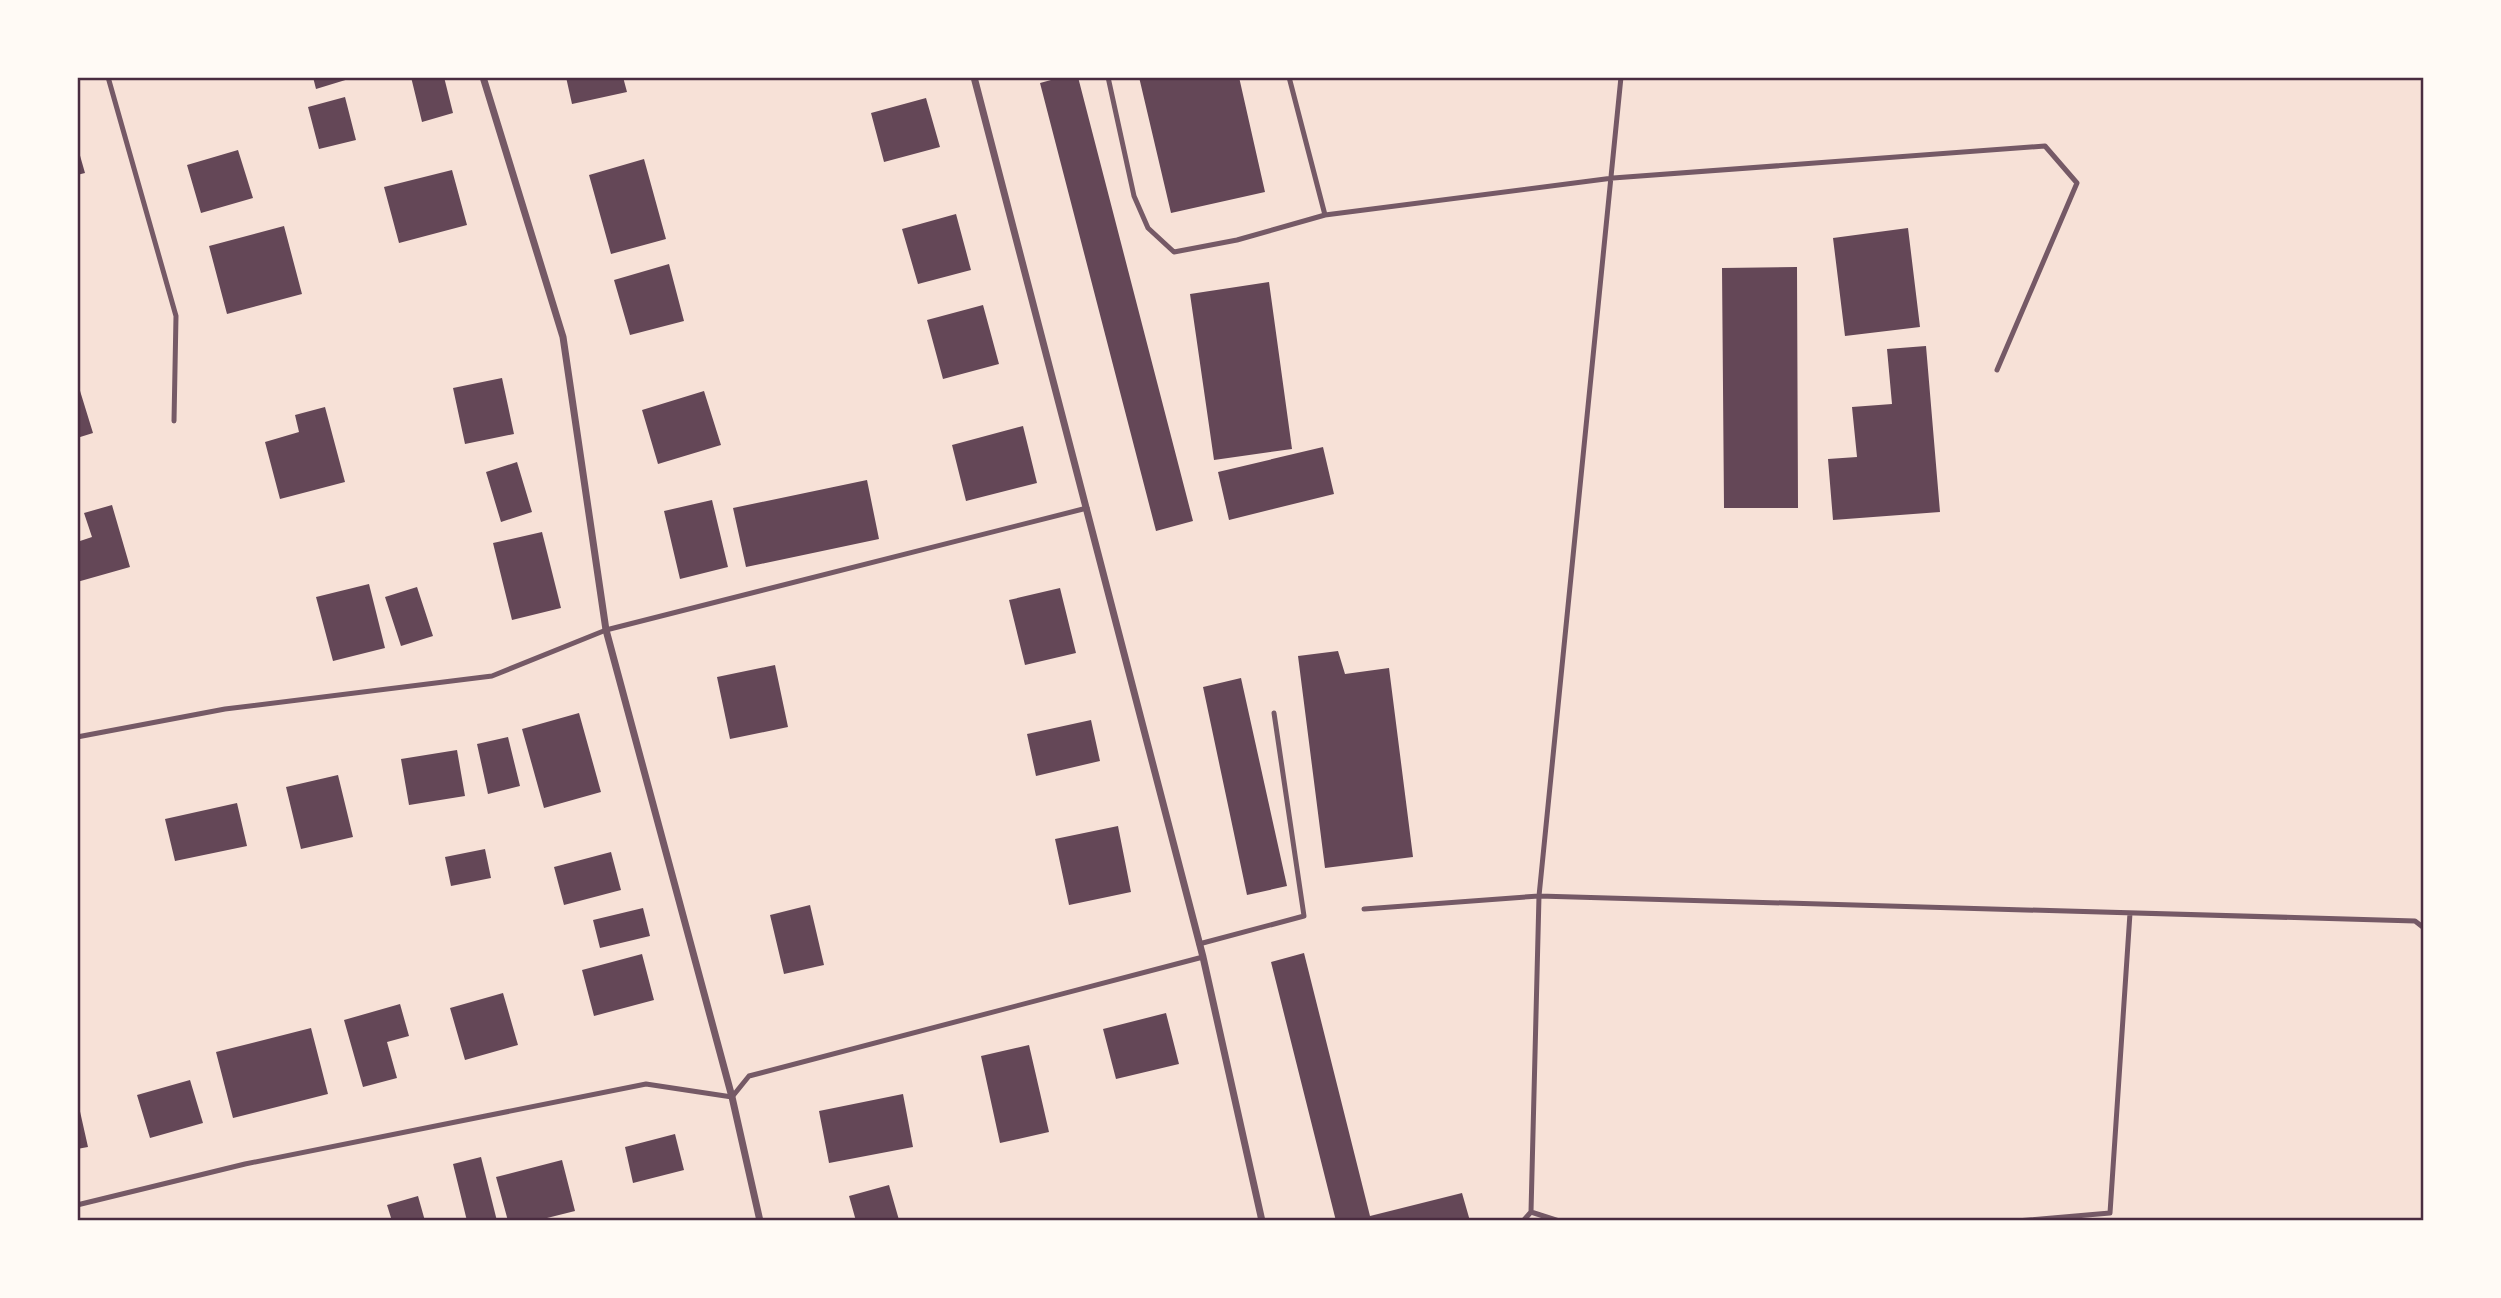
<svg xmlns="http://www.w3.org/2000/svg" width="2501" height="1298" font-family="'Nunito Sans',sans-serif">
  <rect width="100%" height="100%" fill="#f7e1d7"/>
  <path fill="#644757" d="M313,77H352V78L316,89Z
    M411,77H444L453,113L422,122Z
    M566,77H623L627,92L572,104Z
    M1062,77H1078L1193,521L1156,531L1040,83Z
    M1139,77H1239L1265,192L1171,213Z
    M345,97L356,140L319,149L308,107Z
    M926,98L940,147L884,162L871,113Z
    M77,145L85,173L77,175Z
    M238,150L253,198L201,213L187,165Z
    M644,159L666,239L611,254L589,175Z
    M452,170L467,225L399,243L384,187Z
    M956,214L971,270L918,284L902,229Z
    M284,226L302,294L227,314L209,246Z
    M1908,228L1920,327L1845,336L1833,238Z
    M669,264L684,321L630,335L614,280Z
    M1797,267L1798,508H1724L1722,268Z
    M1269,282L1292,449L1214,460L1190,294Z
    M983,305L999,364L943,379L927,320Z
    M1926,346L1940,512L1833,520L1828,459L1857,457L1852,407L1892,404L1887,349Z
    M502,378L514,434L465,444L453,388Z
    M77,381L93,433L77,438Z
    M704,391L721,445L658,464L642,410Z
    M325,407L345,482L280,499L265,442L299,432L295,415Z
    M1023,426L1037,483L966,501L952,445Z
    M1323,447L1334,494L1229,520L1218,472Z
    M517,462L532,512L501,522L486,472Z
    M867,480L879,539L746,567L733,508Z
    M712,500L728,567L680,579L664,511Z
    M112,505L130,567L77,582V542L92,537L84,513Z
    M542,532L561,608L512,620L493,543Z
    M369,584L385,648L333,661L316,597Z
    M417,587L433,636L401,646L385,597Z
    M1060,588L1076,653L1025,665L1009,600Z
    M1338,651L1345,674L1389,668L1413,857L1325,868L1298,656Z
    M775,665L788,727L730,739L717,677Z
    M1241,678L1287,886L1247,895L1203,687Z
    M579,713L601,792L544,808L522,729Z
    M1091,720L1100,761L1036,776L1027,734Z
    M508,737L520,786L488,794L477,744Z
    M457,750L465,796L409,805L401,759Z
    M338,775L353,837L301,849L286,787Z
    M237,803L247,846L175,861L165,819Z
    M1118,826L1131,892L1069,905L1055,839Z
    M485,849L491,878L451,886L445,857Z
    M611,852L621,890L564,905L554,867Z
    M810,905L824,965L784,974L770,915Z
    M643,908L650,936L600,948L593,920Z
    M1304,953L1370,1216L1462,1193L1470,1221H1336L1271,962Z
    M642,954L654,1000L594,1016L582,970Z
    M503,993L518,1045L465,1060L450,1008Z
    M400,1004L409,1036L387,1042L397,1078L363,1087L344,1020Z
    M1166,1013L1179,1064L1116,1079L1103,1029Z
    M311,1028L328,1094L233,1118L216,1052Z
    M1029,1045L1049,1132L1000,1143L981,1056Z
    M190,1080L203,1123L150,1138L137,1095Z
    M903,1094L913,1147L829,1163L819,1111Z
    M77,1098L88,1147L77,1149Z
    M675,1134L684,1170L633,1183L625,1147Z
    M481,1157L497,1221H467L453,1164Z
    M562,1160L575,1211L535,1221H508L496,1177Z
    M889,1185L899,1220L856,1221L849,1196Z
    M418,1196L425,1221H392L387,1205Z"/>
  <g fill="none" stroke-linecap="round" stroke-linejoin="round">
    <path stroke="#755966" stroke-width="5" d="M108,77L176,316L174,421
      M1108,77L1134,196L1148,228L1174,252L1237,240L1325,215L1289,77
      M1325,215L1613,178L2045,146L2077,183L1997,370
      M77,737L225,709L492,676L606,630L1087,508
      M1364,909L1539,896L1621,77
      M1199,944L1304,916L1274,713
      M77,1205L245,1164L646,1084L732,1097L749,1076L1203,957
      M1531,1212L1559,1221
      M1523,1221L1531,1212L1539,896L2415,921L2424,928
      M2017,1221L2110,1213L2130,913"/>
    <path stroke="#755966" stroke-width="7" d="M483,77L563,337L606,630L732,1097L760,1221
      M974,77L1203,957L1262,1221"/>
  </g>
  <rect width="2501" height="1298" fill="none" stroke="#fffaf5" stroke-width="158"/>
  <rect x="79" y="79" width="2343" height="1140" fill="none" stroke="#4a2c40" stroke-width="2.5"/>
</svg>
